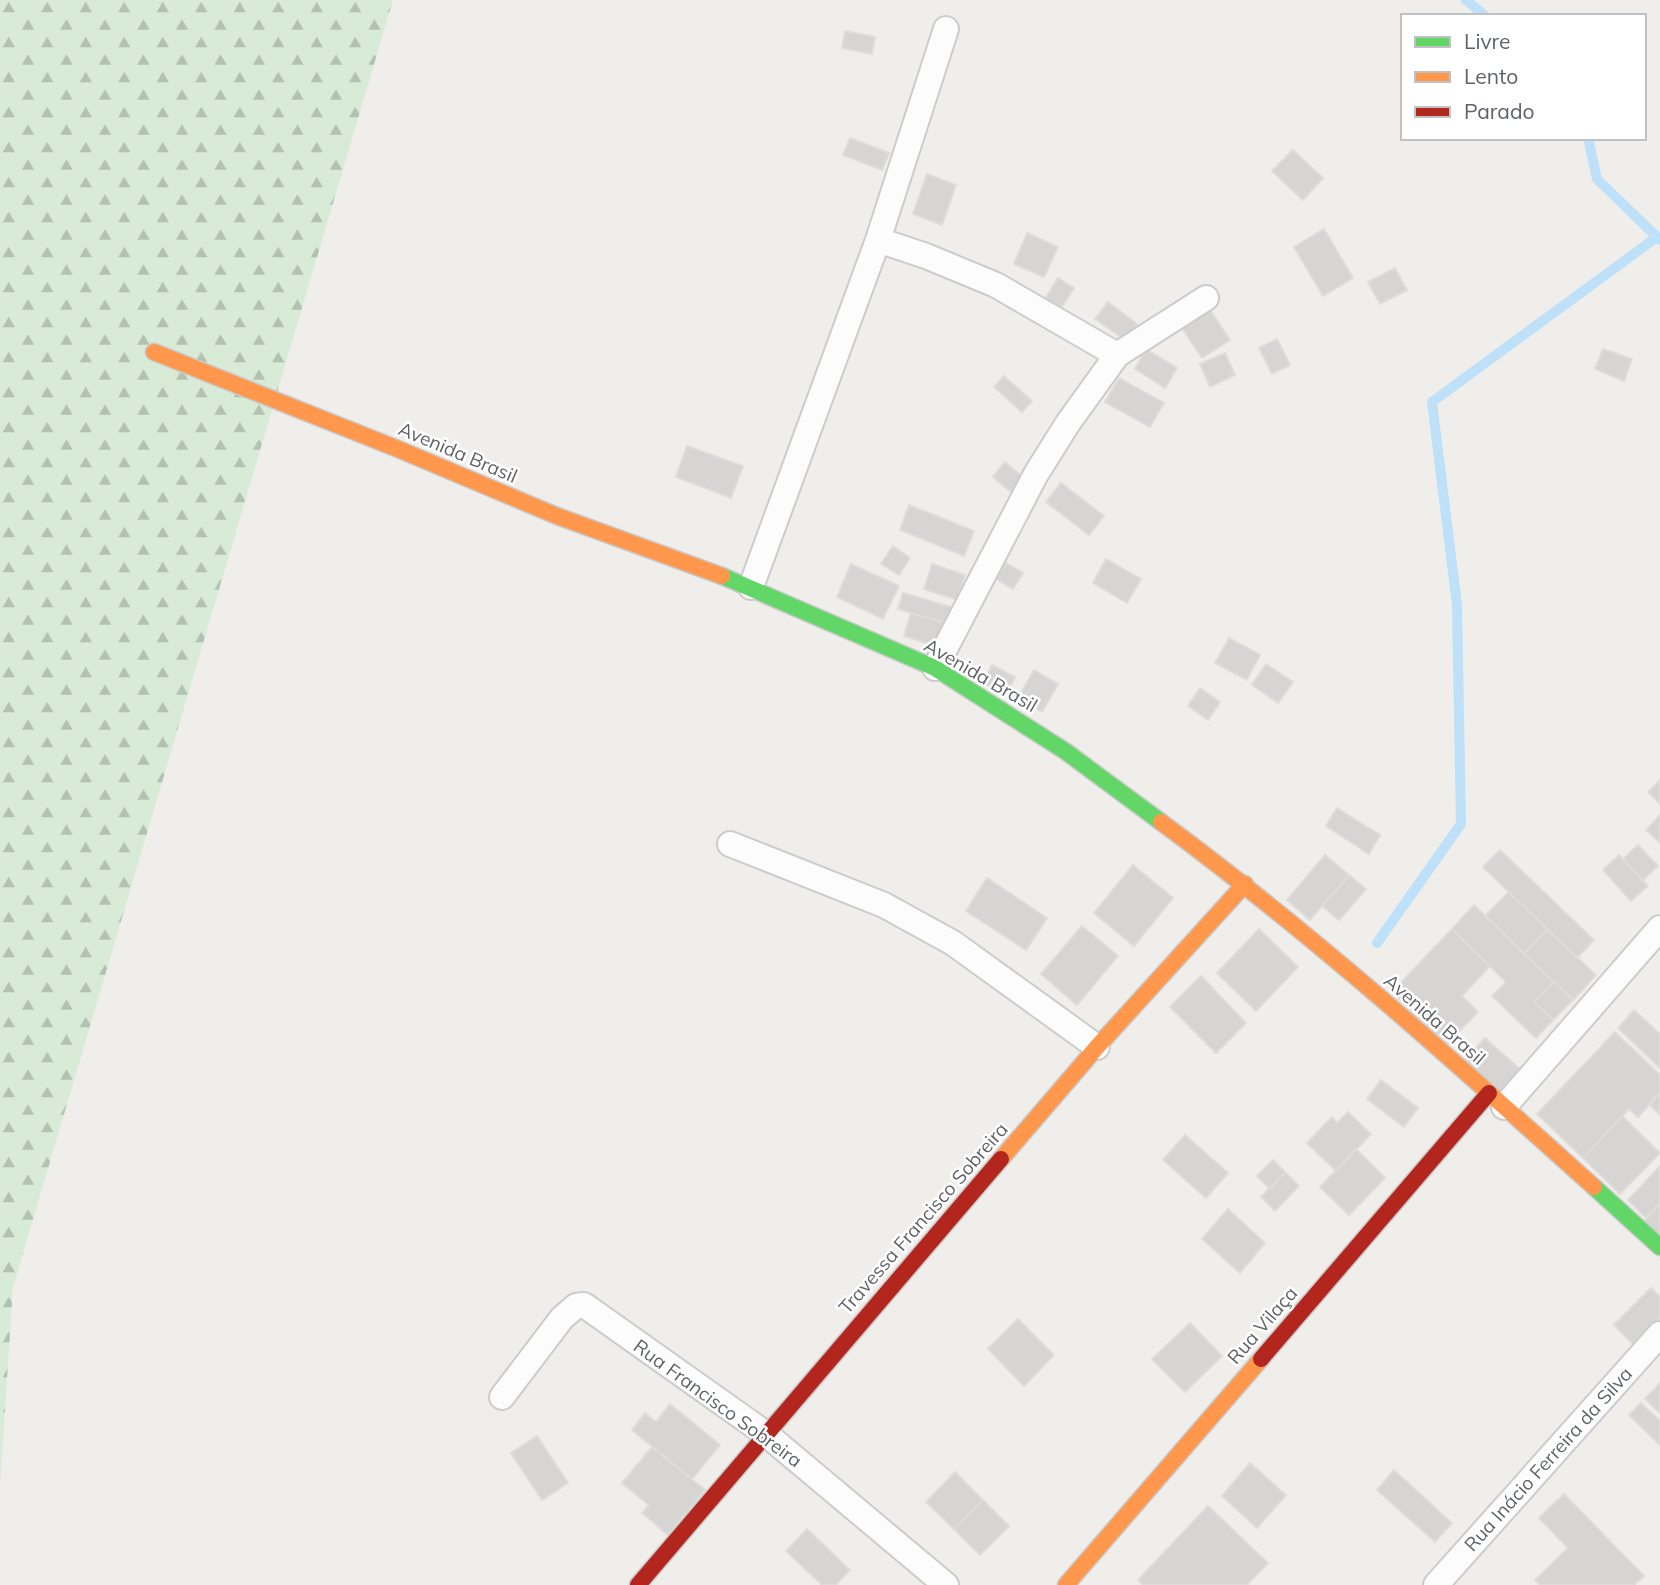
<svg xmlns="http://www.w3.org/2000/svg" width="1660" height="1585" font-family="Mulish,sans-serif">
  <defs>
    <pattern id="forest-firs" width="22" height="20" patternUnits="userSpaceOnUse" patternTransform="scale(1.75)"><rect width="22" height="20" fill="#d8ebd6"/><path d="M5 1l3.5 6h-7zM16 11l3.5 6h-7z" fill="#b2c2b1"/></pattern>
  </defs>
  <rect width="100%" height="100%" fill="#efeeea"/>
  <path fill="url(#forest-firs)" d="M0,0H393L13,1287L0,1487Z"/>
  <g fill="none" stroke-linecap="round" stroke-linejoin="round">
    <path stroke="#bfe0f9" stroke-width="10" d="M1466,0L1485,16
      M1588,138L1597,179L1660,240
      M1377,943L1461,824L1457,605L1432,402L1657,237"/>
  </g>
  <path fill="#d6d5d3" stroke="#deddd9" stroke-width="2" d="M845,31L875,37L872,54L842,48Z
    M850,138L889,153L882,170L843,155Z
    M1293,150L1323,178L1303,200L1272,171Z
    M927,174L956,185L942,225L913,214Z
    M1324,229L1353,278L1323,296L1294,247Z
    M1027,233L1058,247L1044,277L1014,264Z
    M1395,268L1407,290L1380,304L1368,282Z
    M1058,278L1074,288L1061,308L1045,299Z
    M1108,302L1137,324L1125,340L1095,319Z
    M1210,310L1230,340L1202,358L1182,328Z
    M1277,339L1290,365L1272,374L1259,348Z
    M1146,349L1177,368L1165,388L1135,369Z
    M1603,349L1632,359L1624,381L1595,369Z
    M1225,353L1235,375L1210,387L1200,364Z
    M1004,376L1032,401L1022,412L994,387Z
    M1119,378L1164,403L1150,427L1105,402Z
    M687,446L743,466L731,498L676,477Z
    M1005,462L1023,477L1011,492L993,477Z
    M1061,483L1104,516L1089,535L1046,502Z
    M909,505L974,531L964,556L900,530Z
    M893,546L910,558L899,575L881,564Z
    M1106,559L1141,579L1127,603L1093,583Z
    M1006,563L1023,573L1013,589L996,579Z
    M851,564L899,586L883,619L837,597Z
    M932,564L965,575L957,600L924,589Z
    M903,593L954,608L949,624L898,609Z
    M911,613L943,622L936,646L904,636Z
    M1229,638L1260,655L1247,680L1215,663Z
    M1266,664L1293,682L1278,703L1252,685Z
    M992,665L1015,677L1006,695L983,683Z
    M1034,670L1058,684L1042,712L1018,698Z
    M1200,688L1220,702L1208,720L1188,706Z
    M1660,780V804L1648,792Z
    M1337,808L1380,835L1369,854L1326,826Z
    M1660,815V843L1646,830Z
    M1638,845L1658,866L1643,880L1623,859Z
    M1500,850L1594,940L1577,958L1483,867Z
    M1325,855L1349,875L1310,920L1287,900Z
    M1619,855L1648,886L1631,901L1603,870Z
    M1133,865L1173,898L1134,946L1094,913Z
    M1349,875L1366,889L1339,920L1322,906Z
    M987,878L1047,918L1026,950L966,911Z
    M1509,892L1547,929L1524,954L1485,916Z
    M1474,905L1554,982L1534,1002L1553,1020L1536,1038L1492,996L1506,982L1452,929Z
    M1082,926L1118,956L1077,1005L1041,974Z
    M1259,929L1298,967L1256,1011L1217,973Z
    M1452,929L1490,966L1462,996L1478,1012L1447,1044L1392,992Z
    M1547,929L1596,975L1573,1000L1524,954Z
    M1201,976L1246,1023L1216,1053L1170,1007Z
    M1554,982L1573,1000L1553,1020L1534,1002Z
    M1634,1010L1660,1034V1068L1618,1028Z
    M1615,1032L1660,1075V1093L1638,1117L1629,1109L1583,1158L1537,1114Z
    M1485,1038L1520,1069L1500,1092L1465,1060Z
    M1381,1080L1418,1108L1404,1127L1367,1099Z
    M1660,1093V1115L1649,1104Z
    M1348,1112L1371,1134L1336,1171L1307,1143L1332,1117L1337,1123Z
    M1622,1116L1660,1153L1620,1194L1583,1158Z
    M1185,1135L1228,1173L1206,1198L1163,1160Z
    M1356,1149L1385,1178L1349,1215L1320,1187Z
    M1273,1160L1285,1172L1270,1189L1257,1176Z
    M1660,1166V1203L1646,1218L1628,1200Z
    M1285,1172L1299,1186L1275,1211L1261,1197Z
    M1660,1203V1242L1641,1224Z
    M1228,1209L1265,1243L1240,1273L1202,1239Z
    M1651,1288L1660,1297V1318L1634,1345L1614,1325Z
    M1018,1319L1054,1355L1024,1386L988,1349Z
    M1190,1323L1222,1356L1185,1392L1152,1359Z
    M1660,1383V1413L1645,1399Z
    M1641,1403L1660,1421V1445L1629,1415Z
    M670,1404L720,1445L692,1479L632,1430L645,1413L656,1422Z
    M537,1436L568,1483L542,1500L511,1453Z
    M652,1447L705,1490L668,1535L642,1513L649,1505L622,1483Z
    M1250,1463L1286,1495L1257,1528L1222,1496Z
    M1394,1470L1452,1523L1435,1542L1377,1490Z
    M955,1472L983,1500L954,1529L926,1502Z
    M1564,1494L1644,1576L1634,1585H1540L1535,1580L1568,1548L1539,1518Z
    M983,1500L1009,1526L980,1555L954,1529Z
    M1208,1506L1268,1563L1247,1585H1143L1138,1580Z
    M807,1529L850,1570L836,1585H822L786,1551Z"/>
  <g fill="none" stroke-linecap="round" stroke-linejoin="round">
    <g stroke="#cbcccc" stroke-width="28">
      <path id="street" d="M878,240L926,256L996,285L1117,355
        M751,587L878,240L946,29
        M935,668L1036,474L1068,423L1117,355L1206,298
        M730,844L884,905L953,943L1097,1047
        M1504,1107L1660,928
        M502,1397L562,1318L576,1306L584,1305L766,1434L946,1585
        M1436,1585L1660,1334"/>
    </g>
    <g stroke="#cacacb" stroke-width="19">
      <path id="fast" d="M722,576L935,668L1065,751L1161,822
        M1594,1187L1660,1247"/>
    </g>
    <g stroke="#cacacb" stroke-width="19">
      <path id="slow" d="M154,352L398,449L557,516L722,576
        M1161,822C1313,934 1454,1061 1594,1187
        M1001,1159L1097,1047L1245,884
        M1066,1585L1261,1359"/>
    </g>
    <g stroke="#cacacb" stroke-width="19">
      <path id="jam" d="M1261,1359L1489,1093
        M638,1585L1001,1159"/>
    </g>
    <use href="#street" stroke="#fdfcfc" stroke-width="24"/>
    <use href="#fast" stroke="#63d668" stroke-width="16"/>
    <use href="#slow" stroke="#ff974d" stroke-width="16"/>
    <use href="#jam" stroke="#b3261e" stroke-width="16"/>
  </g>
  <g text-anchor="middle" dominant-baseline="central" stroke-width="5" stroke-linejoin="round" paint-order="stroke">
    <g font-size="19" fill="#5f6368" stroke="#fff">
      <text transform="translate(458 452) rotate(23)">Avenida Brasil</text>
      <text transform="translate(981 675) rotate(30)">Avenida Brasil</text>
      <text transform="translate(1435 1019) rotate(41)">Avenida Brasil</text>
      <text transform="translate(923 1218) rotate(-49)">Travessa Francisco Sobreira</text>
      <text transform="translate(1262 1325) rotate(-49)">Rua Vilaça</text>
      <text transform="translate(718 1403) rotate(36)">Rua Francisco Sobreira</text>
      <text transform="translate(1548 1459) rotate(-48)">Rua Inácio Ferreira da Silva</text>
    </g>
  </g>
  <rect x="1401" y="14" width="245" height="126" fill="#ffffff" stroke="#bfc1c3" stroke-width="2"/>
  <rect x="1415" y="37" width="35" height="10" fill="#63d668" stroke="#bfc1c3" stroke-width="2"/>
  <text x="1464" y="49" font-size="21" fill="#5f6368">Livre</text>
  <rect x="1415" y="72" width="35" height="10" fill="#ff974d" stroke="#bfc1c3" stroke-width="2"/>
  <text x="1464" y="84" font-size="21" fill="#5f6368">Lento</text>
  <rect x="1415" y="107" width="35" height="10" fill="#b3261e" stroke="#bfc1c3" stroke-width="2"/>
  <text x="1464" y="119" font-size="21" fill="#5f6368">Parado</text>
</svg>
